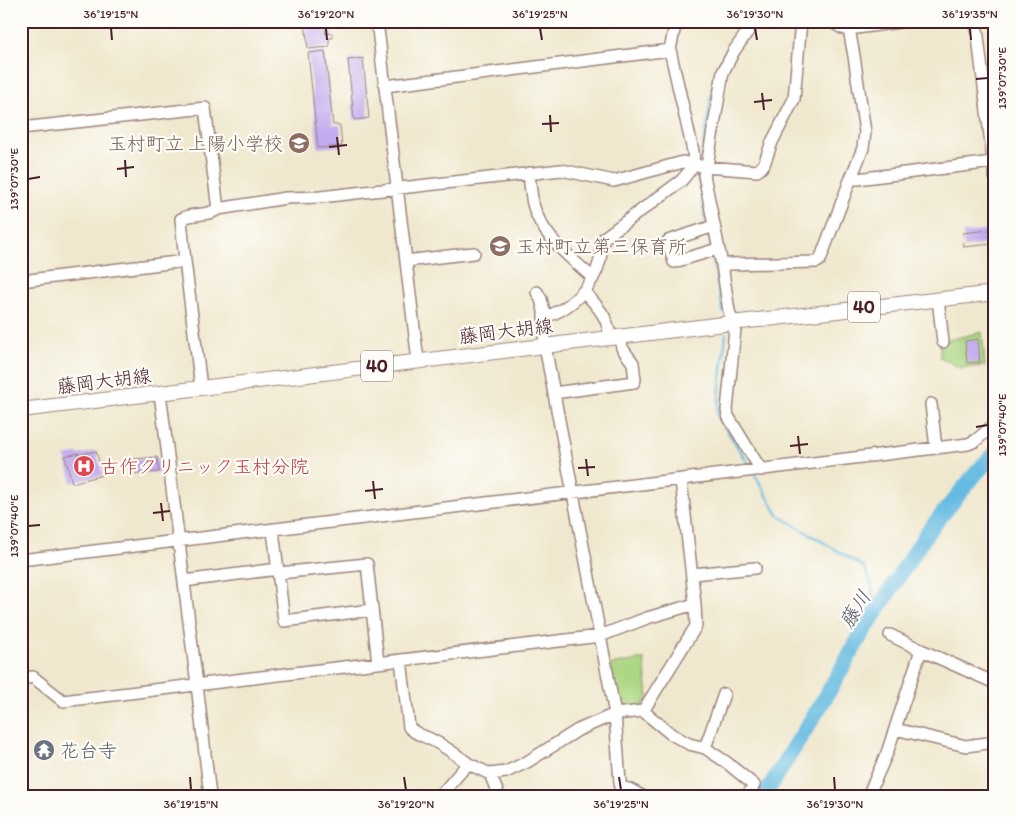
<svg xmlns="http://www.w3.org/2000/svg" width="1016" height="817" font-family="Itim,'Klee One',sans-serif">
  <rect width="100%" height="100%" fill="#fdfcf7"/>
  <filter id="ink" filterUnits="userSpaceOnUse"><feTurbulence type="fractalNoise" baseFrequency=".02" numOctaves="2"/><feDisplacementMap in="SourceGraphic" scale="10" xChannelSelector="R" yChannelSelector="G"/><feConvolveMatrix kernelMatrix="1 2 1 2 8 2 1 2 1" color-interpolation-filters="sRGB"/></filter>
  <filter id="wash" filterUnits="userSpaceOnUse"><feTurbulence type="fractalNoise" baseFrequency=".0096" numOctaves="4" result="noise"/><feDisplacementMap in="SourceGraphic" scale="20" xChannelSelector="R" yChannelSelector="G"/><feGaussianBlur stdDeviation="1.12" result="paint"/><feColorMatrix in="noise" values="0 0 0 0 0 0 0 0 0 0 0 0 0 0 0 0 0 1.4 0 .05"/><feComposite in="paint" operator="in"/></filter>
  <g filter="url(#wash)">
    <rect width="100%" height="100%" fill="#f0e8ce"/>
    <path fill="#abd682" stroke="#7a7a56" d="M982,332L985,366L960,368L940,357V342Z
      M644,659L648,697L642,706L621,709L618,707L610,665Z"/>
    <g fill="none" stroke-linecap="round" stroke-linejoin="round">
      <path stroke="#66bbe2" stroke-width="2.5" d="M701,162L713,87L720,63L723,56L747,21
        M699,170L698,178L707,226
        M708,231L711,248
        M712,253L723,312
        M726,334L717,415L750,466
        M754,473L778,515L864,567L871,583L874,601L873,618"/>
      <path stroke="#66bbe2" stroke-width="16" d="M764,796L825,698L861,635L927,533L977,472L995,453"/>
    </g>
    <g id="blocks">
      <path fill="#c2abee" d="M305,21H324L326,34L332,33L333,38H329V47L308,49Z
        M325,51L333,125H340L342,146L318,148L308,53Z
        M363,58L369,118L354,120L348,60Z
        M990,230L991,244L964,247L963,233Z
        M978,339L980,362L967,363L965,341Z
        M96,451L103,475L72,483L65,456L79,453L78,455Z
        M157,457L159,472L136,474L134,459Z"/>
    </g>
  </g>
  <g filter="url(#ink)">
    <use href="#blocks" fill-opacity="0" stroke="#9d847c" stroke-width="1"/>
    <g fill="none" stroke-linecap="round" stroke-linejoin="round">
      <g stroke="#9d847c" stroke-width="14">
        <path id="minor" d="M377,21L418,361
          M755,21L734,51L723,72L708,160L704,175L722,265L729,311L735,329L727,410L728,416L761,470
          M830,21L842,28L849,29L907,21
          M976,21L995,177
          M385,86L670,50
          M21,128L205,108L218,209
          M529,173C530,183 531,194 533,204C541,236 570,257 593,278
          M851,178L857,179L993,162
          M714,228L711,227L668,241L674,262L718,249
          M406,261L474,253
          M722,265L730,264L817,262L820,260L851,178L863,148L865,132L854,56L849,29
          M21,281L185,261
          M584,291C597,307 608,315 610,338
          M537,292L541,299L544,311V335L547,357L615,714L621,796
          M938,299L943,342
          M544,317C570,310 594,286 600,260C602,250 599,248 605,237L681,181C691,170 695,165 693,151L670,50L676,21
          M201,387L185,261L181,219C193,212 207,217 218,209L286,198L320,197L561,170L614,181L683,162L706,167L757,171L761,168L764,164L772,142L794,99L801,21
          M160,393L197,685L210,796
          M554,393L634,382L635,380L633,363L622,348L620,337
          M931,404L936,448
          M273,530L284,621L371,610
          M21,560L968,444L975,441L995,424
          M279,573L367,564L378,663
          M692,574L755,568
          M184,581L278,569
          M890,635L921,650L995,683
          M401,660L409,727C415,735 426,736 434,741C446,747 458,756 469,764
          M21,680L26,678L33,677L63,701L600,636L647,618L695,604
          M643,711L671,734L689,744L705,748L726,762L754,785L747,796
          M895,729L966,746L995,742
          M705,748L724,694
          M490,774L499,796
          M620,787L629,789L642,796
          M440,796L464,768L469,764L490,774L506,772L527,762L578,730L615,714L643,711L696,626L695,604L681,480
          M868,796L887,753L921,650"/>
      </g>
      <g stroke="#9d847c" stroke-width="16">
        <path id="major" d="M21,410L740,322L995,293"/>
      </g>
      <use href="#minor" stroke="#fff" stroke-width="11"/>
      <use href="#major" stroke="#fff" stroke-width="14"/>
    </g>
  </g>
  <path fill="none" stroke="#4a1f2b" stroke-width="2" d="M111,28L112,40M326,28L327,40M540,28L542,40M755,28L757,40M970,28L971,40M976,79L988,78M762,93L764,110M754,102L772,100M550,115L551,132M542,124L559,123M337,137L339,155M329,147L347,145M125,160L126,177M117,169L134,167M28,179L40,177M976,427L988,425M798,436L800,454M790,446L808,444M586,459L588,476M578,468L595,467M373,481L375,499M365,491L383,489M161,503L163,521M153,513L170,511M28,526L40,525M190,777L191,790M404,777L406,790M619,777L621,790M834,777L835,790"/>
  <defs>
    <g id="school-disc" transform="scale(1.125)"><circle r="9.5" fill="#8d6e63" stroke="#fdfcf7"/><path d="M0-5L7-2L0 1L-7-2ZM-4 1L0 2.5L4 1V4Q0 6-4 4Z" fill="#fff"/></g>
    <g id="hospital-disc" transform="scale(1.125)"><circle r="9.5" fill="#e0444e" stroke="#fdfcf7"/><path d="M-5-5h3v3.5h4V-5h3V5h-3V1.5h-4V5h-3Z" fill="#fff"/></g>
    <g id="temple-disc" transform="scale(1.125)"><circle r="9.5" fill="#6b7280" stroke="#fdfcf7"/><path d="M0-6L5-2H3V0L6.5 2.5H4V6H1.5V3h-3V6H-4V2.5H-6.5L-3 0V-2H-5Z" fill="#fff"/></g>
  </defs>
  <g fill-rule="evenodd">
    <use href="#school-disc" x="299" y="143"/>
    <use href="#school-disc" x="500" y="246"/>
    <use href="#hospital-disc" x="84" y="466"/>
    <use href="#temple-disc" x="44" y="750"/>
  </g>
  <g text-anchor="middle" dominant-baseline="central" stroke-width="4.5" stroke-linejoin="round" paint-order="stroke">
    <g fill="#fdfcf7" stroke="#806168" stroke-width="1">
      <rect x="848" y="291.5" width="32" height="31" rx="4"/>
      <rect x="361" y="350.5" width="32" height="31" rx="4"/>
    </g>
    <g font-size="18" font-weight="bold" fill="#4a1f2b">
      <text x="864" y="307">40</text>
      <text x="377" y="366">40</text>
    </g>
    <g font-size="19" fill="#785e54" stroke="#fdfcf7" text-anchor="end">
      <text x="283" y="143">玉村町立 上陽小学校</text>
      <text x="516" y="246" text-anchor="start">玉村町立第三保育所</text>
    </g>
    <g font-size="19" fill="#4a1f2b" stroke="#fdfcf7">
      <text transform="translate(506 331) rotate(-7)">藤岡大胡線</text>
      <text transform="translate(104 381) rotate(-7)">藤岡大胡線</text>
    </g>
    <g font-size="19" fill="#be3a42" stroke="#fdfcf7" text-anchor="start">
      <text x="100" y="466">古作クリニック玉村分院</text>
    </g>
    <g font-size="19" fill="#5b616d" stroke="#fdfcf7" text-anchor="start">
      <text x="60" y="750">花台寺</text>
    </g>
    <g font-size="20" font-style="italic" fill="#54566b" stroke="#fdfcf7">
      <text transform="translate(855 609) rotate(-58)">藤川</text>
    </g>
  </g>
  <rect width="1016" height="817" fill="none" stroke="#fdfcf7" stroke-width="55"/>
  <rect x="28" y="28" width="960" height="762" fill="none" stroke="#4a1f2b" stroke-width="2"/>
  <g font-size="12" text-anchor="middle" fill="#4a1f2b">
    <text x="111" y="18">36°19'15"N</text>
    <text x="326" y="18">36°19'20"N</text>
    <text x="540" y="18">36°19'25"N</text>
    <text x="755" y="18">36°19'30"N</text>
    <text x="970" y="18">36°19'35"N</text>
    <text transform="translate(1002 78) rotate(-90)" y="4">139°07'30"E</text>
    <text transform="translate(14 179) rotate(-90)" y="4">139°07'30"E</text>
    <text transform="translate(1002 425) rotate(-90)" y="4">139°07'40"E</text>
    <text transform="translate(14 526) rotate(-90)" y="4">139°07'40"E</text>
    <text x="191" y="808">36°19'15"N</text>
    <text x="406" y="808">36°19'20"N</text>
    <text x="621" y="808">36°19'25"N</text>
    <text x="835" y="808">36°19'30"N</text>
  </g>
</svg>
